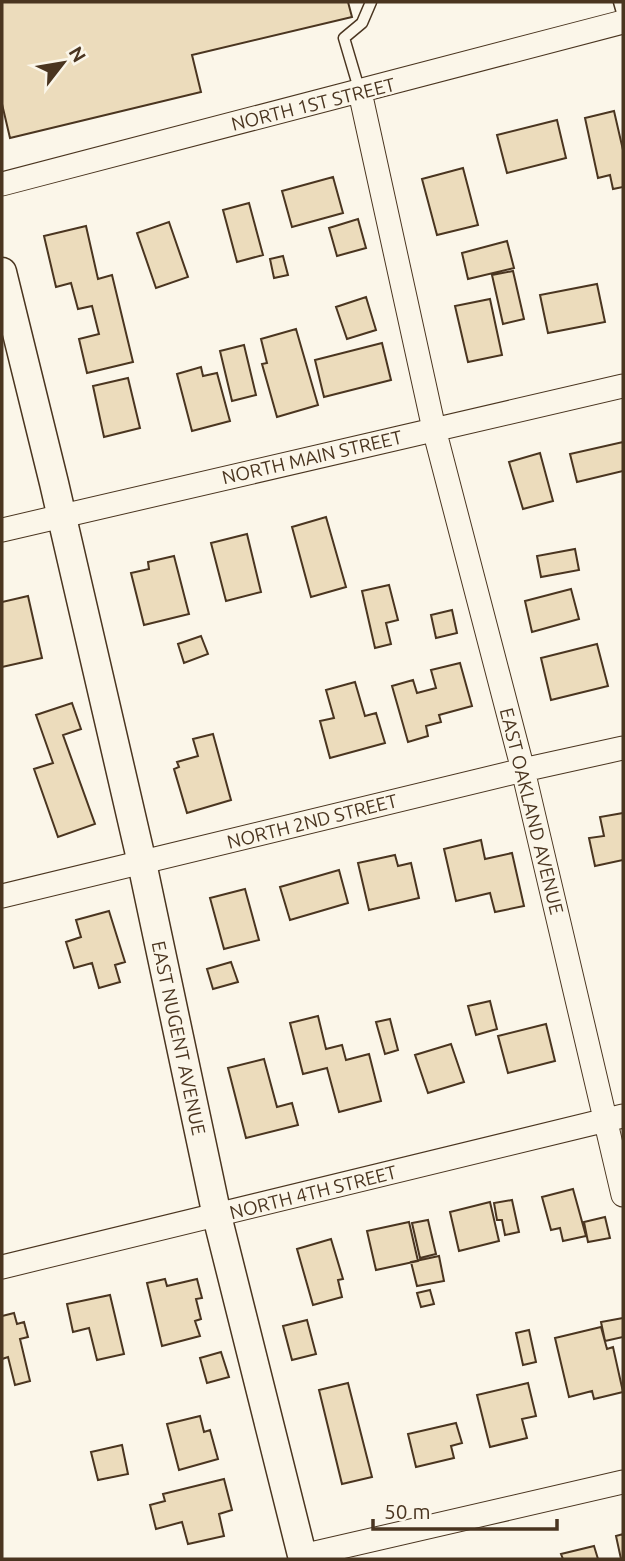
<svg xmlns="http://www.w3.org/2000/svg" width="625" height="1561" font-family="Ubuntu,sans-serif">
  <rect width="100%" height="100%" fill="#fbf6e9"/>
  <path fill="#ecdcbc" stroke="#4a3520" stroke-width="2" d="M2,2H348L352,17L192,55L201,92L10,138L2,104Z
    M614,111L623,150V187L613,189L610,175L598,178L585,118Z
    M557,120L566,158L507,173L497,135Z
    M463,168L478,225L437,235L422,179Z
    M333,177L343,213L292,227L282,191Z
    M249,203L263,255L237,262L223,210Z
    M358,219L366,248L337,256L329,228Z
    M169,222L188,277L156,288L137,233Z
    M86,226L98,279L112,275L133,362L87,373L79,339L99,334L92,306L78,309L71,283L56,287L44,236Z
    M507,241L514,268L468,279L462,253Z
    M283,256L288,275L274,278L270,259Z
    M513,271L524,319L503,324L492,275Z
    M597,284L605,322L548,333L540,295Z
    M366,297L376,330L347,339L336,307Z
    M490,299L502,355L468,362L455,306Z
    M296,329L318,405L277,417L262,364L267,363L261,339Z
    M382,343L391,380L324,397L315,360Z
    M244,345L256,395L232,401L220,351Z
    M201,367L203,376L217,373L230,421L192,431L177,374Z
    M128,378L140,428L104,437L93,386Z
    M623,442V471L577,482L570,454Z
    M540,453L553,501L523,509L509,462Z
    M326,517L346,587L311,597L292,527Z
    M247,534L261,592L226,601L211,543Z
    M575,549L579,570L541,577L537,556Z
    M174,556L189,614L144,625L131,573L149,569L148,562Z
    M389,585L398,620L386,623L391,644L375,648L362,591Z
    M571,589L579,619L532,632L525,601Z
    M28,596L42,658L2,667V602Z
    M452,610L457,633L436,638L431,615Z
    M201,636L208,654L184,663L178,644Z
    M597,644L608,686L551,700L541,658Z
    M460,663L472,706L439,715L441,722L426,726L428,736L408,742L392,686L413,680L417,693L436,688L431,670Z
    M355,682L365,716L376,713L385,743L330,758L320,721L334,718L326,690Z
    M72,703L81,729L63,735L95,824L58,837L34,769L53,763L36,715Z
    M213,734L231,800L187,813L174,769L179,767L177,762L198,756L193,739Z
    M623,813V860L595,866L589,838L604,836L600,817Z
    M481,840L485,859L512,853L524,906L495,912L490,893L456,901L444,849Z
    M395,855L398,866L411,863L419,898L369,910L358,863Z
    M339,870L348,903L290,920L280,887Z
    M245,889L259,940L224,949L210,898Z
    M109,911L125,962L115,965L120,982L99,988L92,963L74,968L66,942L81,937L76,920Z
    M231,962L238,982L213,989L207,969Z
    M490,1001L497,1029L476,1035L468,1006Z
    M318,1016L326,1049L342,1045L346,1060L369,1054L381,1101L339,1112L327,1068L303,1074L290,1023Z
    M390,1019L398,1050L385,1054L376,1022Z
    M546,1024L555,1061L508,1073L498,1036Z
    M451,1044L464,1082L428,1093L415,1055Z
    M264,1059L277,1107L292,1103L298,1125L246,1138L228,1068Z
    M573,1189L586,1236L563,1241L560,1228L551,1230L542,1197Z
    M512,1200L519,1232L505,1235L502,1220H497L494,1203Z
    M490,1202L499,1241L459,1251L450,1212Z
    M605,1217L610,1238L588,1242L584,1222Z
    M428,1220L436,1254L420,1258L412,1223Z
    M409,1222L418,1261L376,1270L367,1231Z
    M331,1239L343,1279L338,1280L342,1297L313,1305L297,1249Z
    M439,1256L444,1281L417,1286L411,1262Z
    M165,1279L167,1286L197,1279L202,1298L196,1299L201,1319L195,1321L200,1336L162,1346L147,1283Z
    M430,1290L434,1304L421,1307L417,1293Z
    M110,1295L124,1354L97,1360L89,1328L73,1332L67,1304Z
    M14,1313L17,1324L24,1322L28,1337L20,1339L30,1381L15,1385L8,1357L2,1359V1316Z
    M623,1318V1337L605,1341L601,1322Z
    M307,1320L316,1354L292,1360L283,1326Z
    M601,1327L607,1349L613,1347L623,1392L594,1399L592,1391L569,1397L555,1338Z
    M529,1330L536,1362L523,1365L516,1333Z
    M221,1352L229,1377L207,1383L200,1358Z
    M348,1383L372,1477L342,1484L319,1390Z
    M528,1383L536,1416L522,1419L527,1438L490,1447L477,1395Z
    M200,1416L204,1432L210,1430L218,1459L179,1470L167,1424Z
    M456,1423L462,1443L451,1446L454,1458L416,1467L408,1434Z
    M122,1445L128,1474L98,1480L91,1452Z
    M224,1479L232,1510L219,1514L224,1536L188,1544L182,1522L156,1529L150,1505L165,1501L163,1494Z
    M623,1534V1559H621L616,1536Z
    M594,1546L598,1559H563L561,1554Z"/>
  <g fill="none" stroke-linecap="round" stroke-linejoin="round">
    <g stroke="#4a3520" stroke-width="13">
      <path id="service" d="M619,2L623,16
        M360,92L344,38L362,23L371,2"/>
    </g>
    <g stroke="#4a3520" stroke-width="25">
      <path id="minor" d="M360,92L434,429L523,770L623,1195
        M2,184L623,22
        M2,530L623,386
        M2,896L523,770L623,748
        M2,1267L623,1116
        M302,1556L623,1482"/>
    </g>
    <g stroke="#4a3520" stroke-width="31">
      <path id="tertiary" d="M2,272L54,483L142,863L217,1216L303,1559"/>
    </g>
    <use href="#service" stroke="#fbf6e9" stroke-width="10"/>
    <use href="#minor" stroke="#fbf6e9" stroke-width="23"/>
    <use href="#tertiary" stroke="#fbf6e9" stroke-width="28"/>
  </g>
  <g text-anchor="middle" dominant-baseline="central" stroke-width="5" stroke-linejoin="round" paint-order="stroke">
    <g font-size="19" fill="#4a3520" stroke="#fbf6e9">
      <text transform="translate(313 104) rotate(-14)">NORTH 1ST STREET</text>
      <text transform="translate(312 457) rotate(-13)">NORTH MAIN STREET</text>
      <text transform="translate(532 811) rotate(76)">EAST OAKLAND AVENUE</text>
      <text transform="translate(312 821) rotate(-14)">NORTH 2ND STREET</text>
      <text transform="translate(179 1038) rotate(78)">EAST NUGENT AVENUE</text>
      <text transform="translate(313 1192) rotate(-14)">NORTH 4TH STREET</text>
    </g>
  </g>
  <rect width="625" height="1561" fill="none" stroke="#4a3520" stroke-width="7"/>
  <g transform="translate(63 63) rotate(59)" stroke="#fbf6e9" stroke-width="5" paint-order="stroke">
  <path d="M0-5L12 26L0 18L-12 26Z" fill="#4a3520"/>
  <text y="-10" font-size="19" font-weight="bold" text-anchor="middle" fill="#4a3520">N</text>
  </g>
  <path d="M373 1519v10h184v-10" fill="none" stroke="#4a3520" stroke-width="3.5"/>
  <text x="384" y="1519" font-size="21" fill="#4a3520" stroke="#fbf6e9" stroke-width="5" paint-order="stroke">50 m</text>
</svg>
